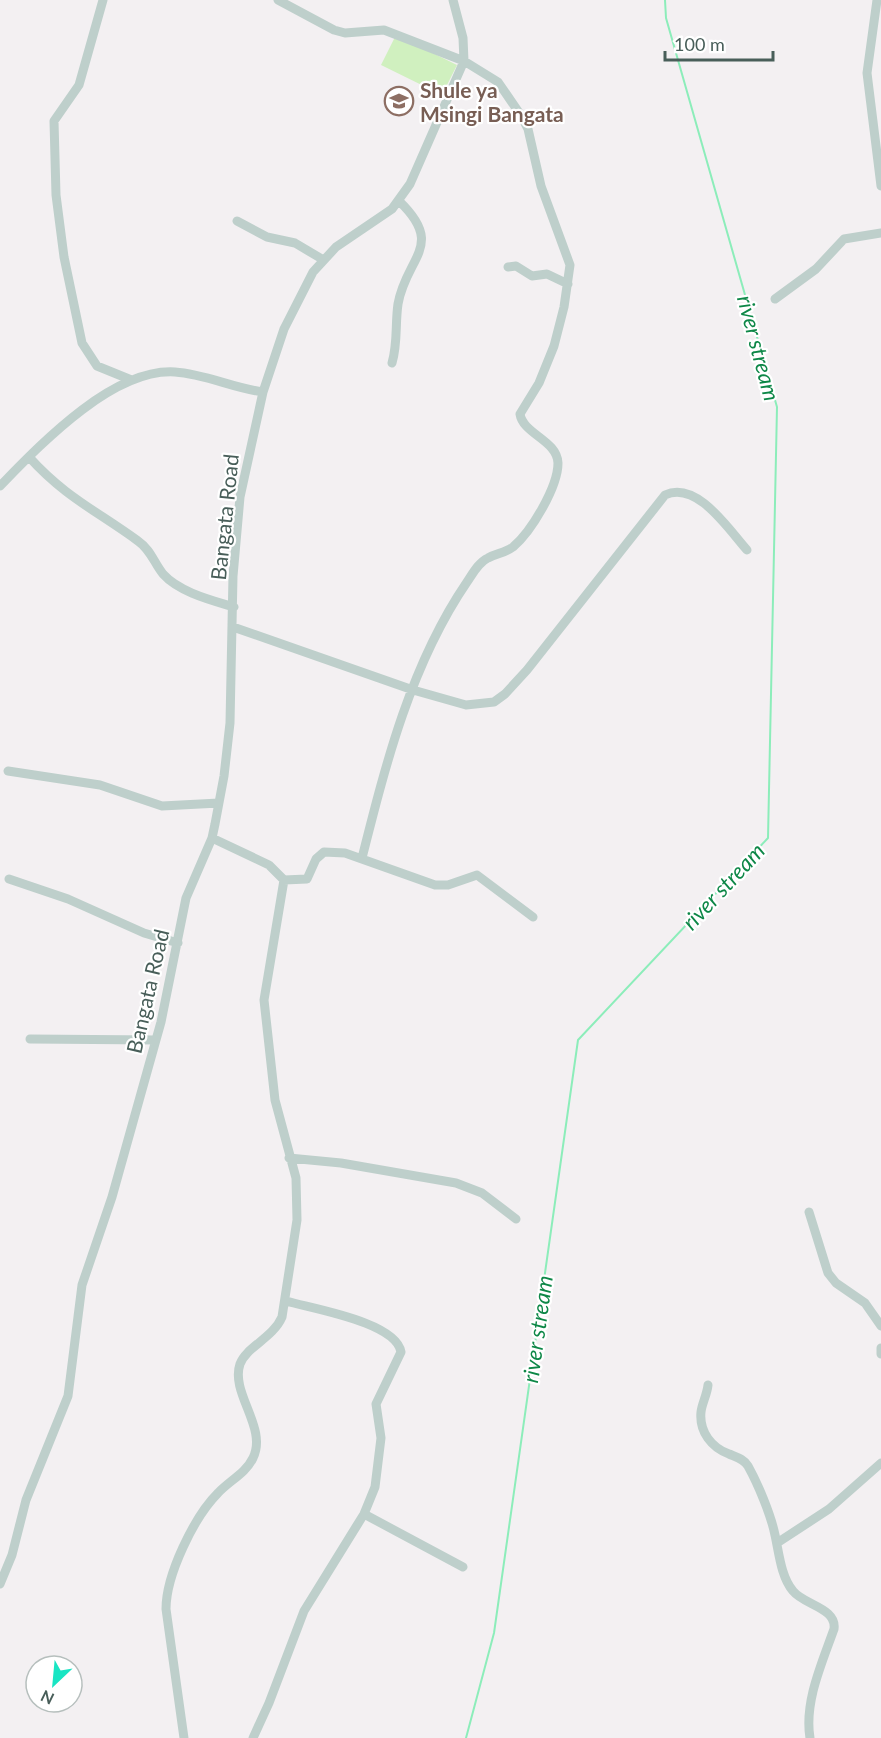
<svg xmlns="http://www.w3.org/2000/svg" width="881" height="1738" font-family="Lato,sans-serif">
  <rect width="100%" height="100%" fill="#f3f0f2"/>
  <path fill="#d0f0bf" d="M396,35L457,65L442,95L381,65Z"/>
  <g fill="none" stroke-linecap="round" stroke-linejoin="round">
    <path stroke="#8cedba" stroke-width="2" d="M466,1738L494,1633L578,1040L768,838L777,407L666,18L665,0"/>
    <path stroke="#becfcb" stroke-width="9" d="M103,0L79,85L54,121L56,195L64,257L82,343L97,366L129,379
      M278,0L334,30L345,33L384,30L464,61L498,82L520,114L528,129L541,186L570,265L564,307L554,346L539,383L520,414C523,434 557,440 558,463C558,487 531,532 513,547C505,553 497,553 488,558C479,562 473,573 467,582C411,664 386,763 362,858
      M877,0L867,73L881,186
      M237,221L267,237L295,243L322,259
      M508,267L516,266L532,276L547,274L568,284
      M775,299L816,269L844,239L881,233
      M392,363C398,343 395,324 398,304C406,257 446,246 399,201
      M29,457C65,497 97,511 138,541C151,550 154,563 163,574C179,592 211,600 234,607
      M0,486C41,444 113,368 175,372C205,374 233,388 263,392
      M233,627L413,690L466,705L494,702L505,694L527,670L665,495C697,480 729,530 747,550
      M8,771L100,785L162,806L219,803
      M9,879L68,899L144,933L178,943
      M284,880L307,879L316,859L324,852L345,853L435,885H448L477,875L533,917
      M30,1039L156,1040
      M289,1158L341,1163L456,1183L482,1193L516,1219
      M809,1212L828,1273L836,1283L865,1303L881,1326
      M881,1348V1354
      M708,1385C707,1395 702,1403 701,1412C699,1432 712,1448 729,1454C736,1457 744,1459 748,1466C758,1484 771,1515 775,1535C779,1553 781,1577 793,1591C804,1605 837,1608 834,1629C822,1663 804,1702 810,1738
      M364,1514L463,1567
      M777,1543L829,1509L881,1463
      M0,1584L12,1555L26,1500L68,1396L82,1285L112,1197L161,1022L186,898L212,838L215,824L224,776L230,723L233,576L240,497L263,392L284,329L313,272L336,247L392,209L410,184L464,61L463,38L453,0
      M184,1738L166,1609C166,1575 194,1517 218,1493C229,1481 246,1473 253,1458C268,1428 230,1393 240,1364C246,1347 273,1338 282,1317L297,1220L296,1178L275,1100L264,1000L284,880L269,865L212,838
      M253,1738L269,1703L304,1611L364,1514L375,1487L381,1438L376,1404L401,1352C396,1322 313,1309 286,1301"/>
  </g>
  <defs>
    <g id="school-ring" transform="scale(1.5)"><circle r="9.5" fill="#fff" stroke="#8d6e63" stroke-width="1.5"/><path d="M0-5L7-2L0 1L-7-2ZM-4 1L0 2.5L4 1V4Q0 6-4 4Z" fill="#8d6e63"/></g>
  </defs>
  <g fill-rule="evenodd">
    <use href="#school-ring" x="399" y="101"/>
  </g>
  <g text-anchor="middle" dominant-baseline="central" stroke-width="4.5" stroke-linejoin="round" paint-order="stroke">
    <g font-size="21" font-weight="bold" fill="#785e54" stroke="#fff" text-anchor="start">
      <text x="420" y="89">Shule ya<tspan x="420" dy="24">Msingi Bangata</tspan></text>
    </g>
    <g font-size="21" fill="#485e59" stroke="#fff">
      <text transform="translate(224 517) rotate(-84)">Bangata Road</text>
      <text transform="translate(147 991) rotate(-77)">Bangata Road</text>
    </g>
    <g font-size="22" font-style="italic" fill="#0d8747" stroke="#fff">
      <text transform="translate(759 348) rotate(75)">river stream</text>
      <text transform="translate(723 886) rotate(-47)">river stream</text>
      <text transform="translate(537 1329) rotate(-82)">river stream</text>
    </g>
  </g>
  <g transform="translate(54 1684) rotate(206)"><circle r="28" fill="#ffffff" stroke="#b6bfbd" stroke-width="1.5"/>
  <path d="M0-4.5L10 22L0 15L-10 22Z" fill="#18e5c3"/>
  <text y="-9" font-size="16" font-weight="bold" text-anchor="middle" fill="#485e59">N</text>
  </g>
  <path d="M665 51v9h108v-9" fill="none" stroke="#485e59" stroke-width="3"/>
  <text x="674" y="51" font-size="18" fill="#485e59" stroke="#ffffff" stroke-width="4.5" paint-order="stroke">100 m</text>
</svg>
